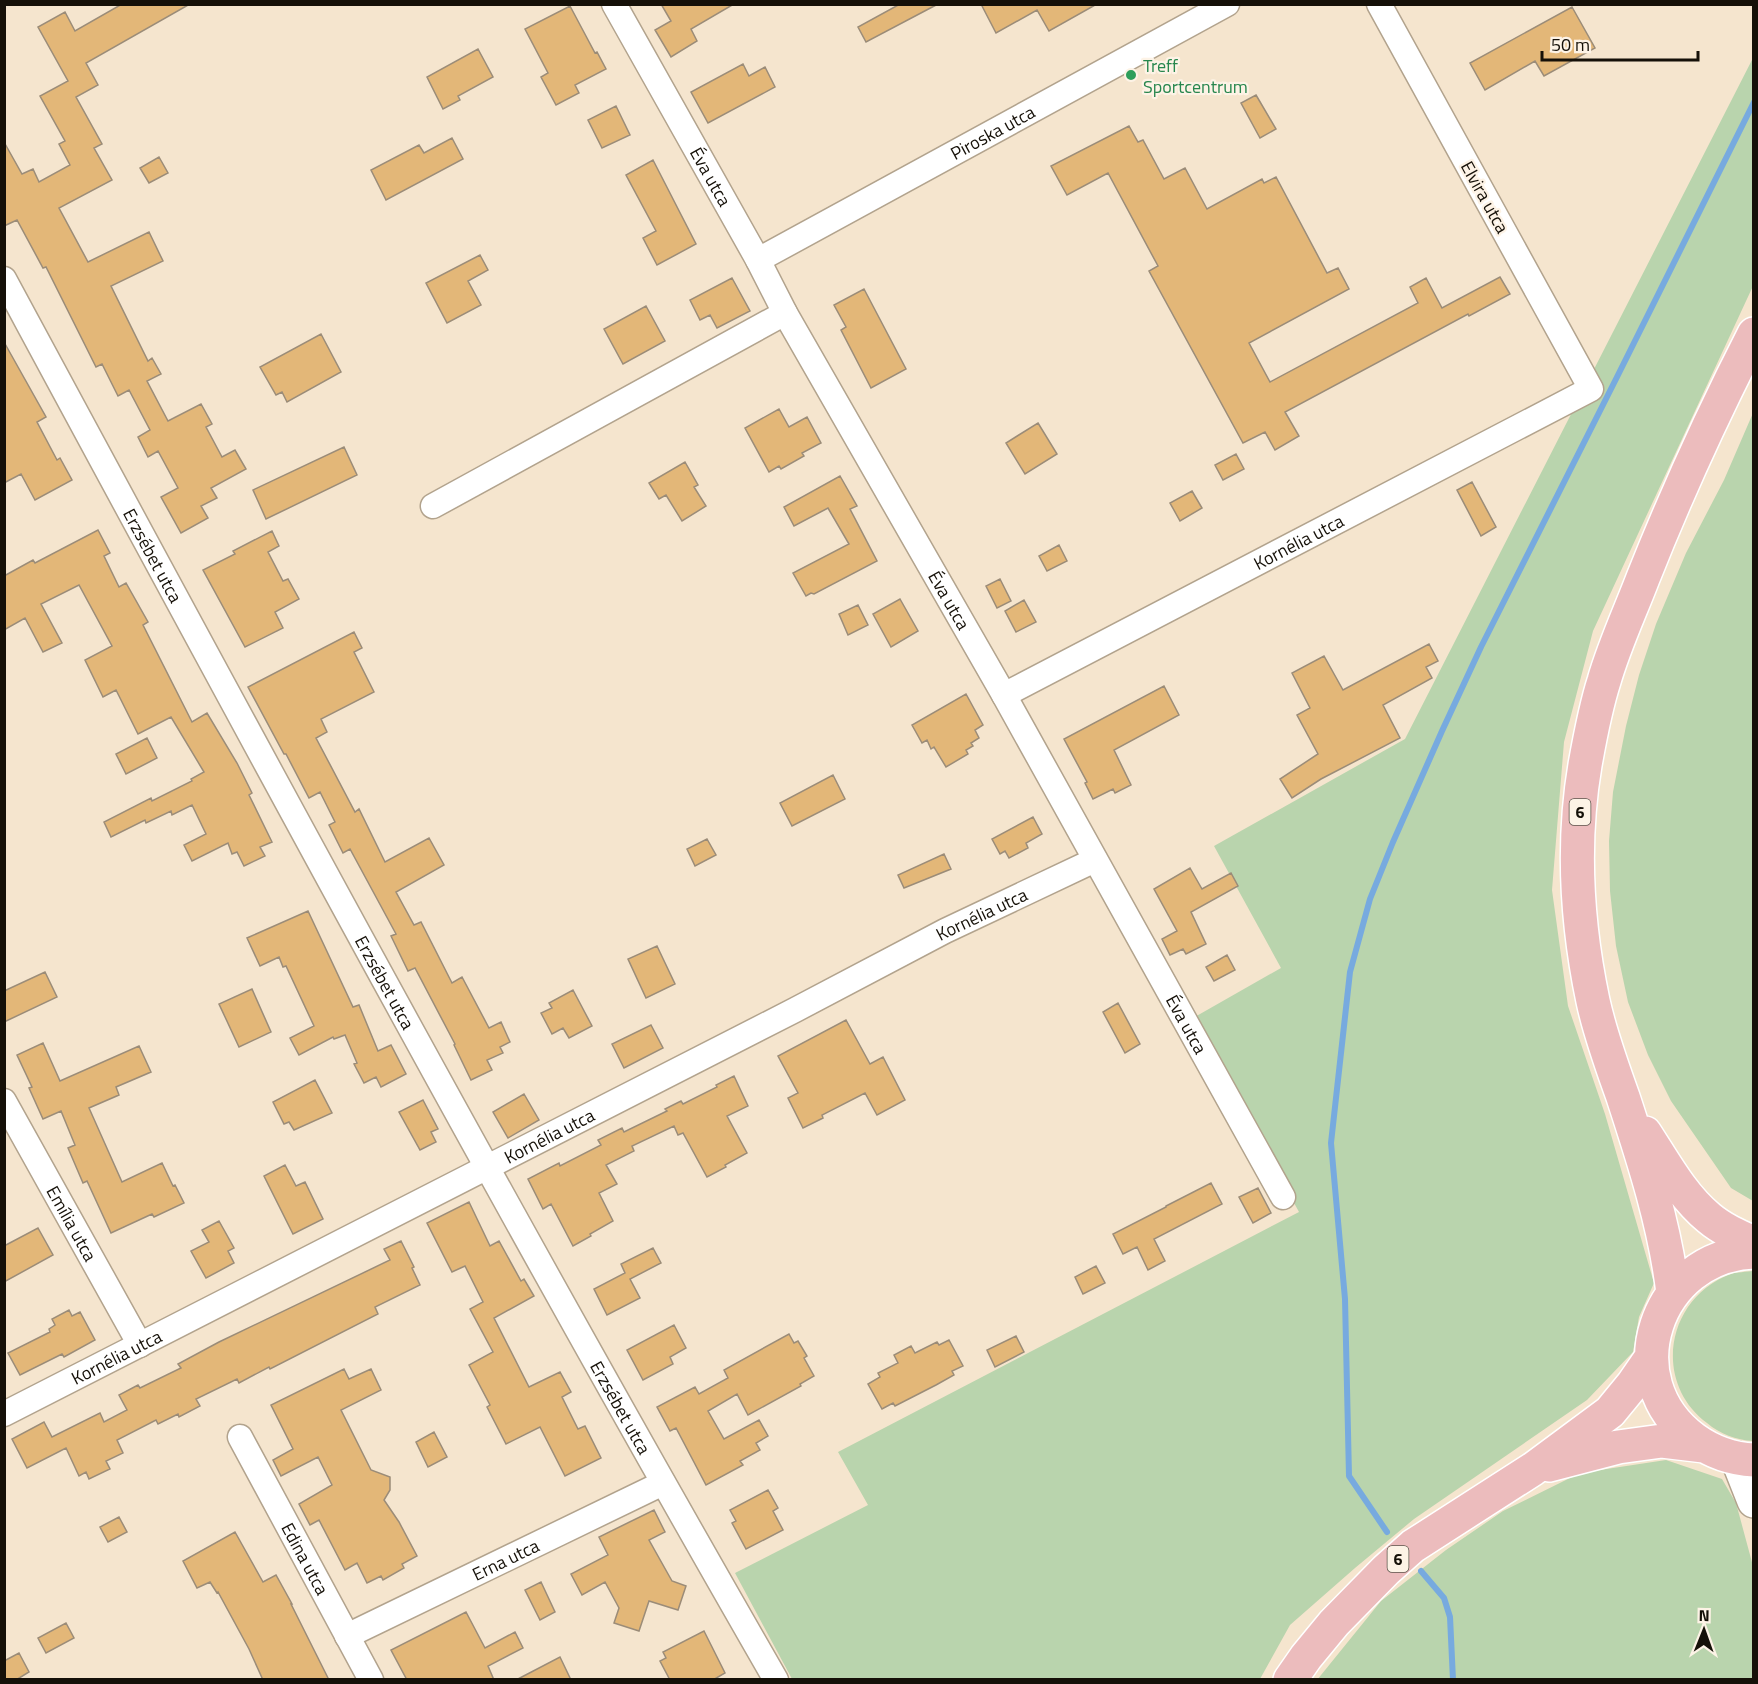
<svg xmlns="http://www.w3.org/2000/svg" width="1758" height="1684" font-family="'Titillium Web',sans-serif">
  <rect width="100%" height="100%" fill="#f5e5ce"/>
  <path fill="#b9d4ad" d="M1753,58V286L1593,631L1564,742L1552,890L1568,1006L1605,1114L1654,1283L1639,1317L1633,1352L1587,1400L1414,1519L1355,1568L1290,1625L1260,1679H792L735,1573L868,1505L838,1452L1299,1212L1193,1018L1281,968L1214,846L1405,739Z
    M1753,413V1201L1731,1188L1671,1101L1648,1055L1628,1002L1616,946L1610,891L1609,841L1613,792L1626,726L1639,675L1656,624L1686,553L1724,480Z
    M1753,1271V1441C1736,1440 1720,1434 1707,1423C1652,1382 1666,1298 1731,1274C1737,1272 1746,1272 1753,1271Z
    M1666,1460L1722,1479L1736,1503L1753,1566V1679L1317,1680L1381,1601L1446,1550L1503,1511L1580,1473Z"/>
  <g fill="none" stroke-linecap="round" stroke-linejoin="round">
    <path stroke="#77aadf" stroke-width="6" d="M1387,1532L1349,1476L1345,1299L1331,1143L1350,972L1370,899L1393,842L1442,731L1481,647L1617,377L1754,102
      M1421,1571L1444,1598L1450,1617L1453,1680"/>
  </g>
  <path fill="#e3b778" stroke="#9b8c78" stroke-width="1.5" d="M122,4H190L86,63L98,85L76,97L102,144L94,148L112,180L59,208L88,262L149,232L163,261L111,286L148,361L152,358L161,374L147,381L168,421L201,404L212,424L206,427L222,457L235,450L246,469L211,488L217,498L201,506L208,518L181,533L161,497L178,488L158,451L148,457L138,437L150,430L129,390L118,396L102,364L96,367L46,267L43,268L17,220L4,226V142L22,174L33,169L39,182L70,165L59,144L65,141L40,96L68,81L38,27L65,12L75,31Z
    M661,4H734L691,29L697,41L671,57L655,30L671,21Z
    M900,4H938L866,42L858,27Z
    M981,4H1097L1049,31L1037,10L996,33Z
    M570,6L595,53L597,52L606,69L575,85L579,93L556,105L541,77L548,73L525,29Z
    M1572,7L1595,48L1544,76L1535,61L1485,90L1470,63Z
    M478,49L493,77L458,96L460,100L443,109L427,77Z
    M743,64L749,76L765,67L775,87L708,123L691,92Z
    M1256,95L1276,129L1260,138L1241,103Z
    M616,106L630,135L602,148L588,120Z
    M1129,126L1138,142L1143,140L1164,179L1185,168L1207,209L1262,179L1264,183L1276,177L1327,273L1338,268L1349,289L1249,343L1270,382L1418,303L1410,287L1426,278L1442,308L1500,277L1510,294L1469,316L1468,314L1285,412L1299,436L1275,450L1265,432L1243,443L1149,271L1158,266L1108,173L1067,195L1051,166Z
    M452,138L463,159L386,200L371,170L419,145L424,153Z
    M159,157L168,173L149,183L140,168Z
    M653,160L696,244L657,265L643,238L656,231L626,175Z
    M480,255L488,270L468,281L481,305L447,323L426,283Z
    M732,278L750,311L717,328L710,315L700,320L690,300Z
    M864,289L906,369L871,388L841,330L846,327L834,305Z
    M646,306L665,341L623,364L604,329Z
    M321,334L341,372L287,402L282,392L276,395L260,367Z
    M4,342L46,417L37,422L57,460L60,458L72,480L35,500L21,474L4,483Z
    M779,409L789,427L807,417L821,443L802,453L804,456L781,469L779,466L769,472L745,428Z
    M1038,423L1057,454L1025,474L1006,443Z
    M344,447L357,475L266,519L253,490Z
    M1236,454L1244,469L1223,480L1215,465Z
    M685,462L698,485L694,487L706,506L682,521L666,495L659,499L649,483Z
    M840,476L857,506L850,509L877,561L814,594L811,593L806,596L793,573L849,544L828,508L794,526L784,507Z
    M1472,482L1496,527L1481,536L1457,490Z
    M1192,491L1202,508L1180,521L1170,503Z
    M98,530L110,553L104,556L119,587L126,583L148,622L143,625L192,722L207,713L237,763L252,793L249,795L272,842L260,847L265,856L244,866L237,852L232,854L228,843L192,861L184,845L206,834L192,805L172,815L171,811L146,823L145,820L111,837L104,822L151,798L152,801L192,781L191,779L204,772L171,717L138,734L116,690L103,697L85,660L112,646L79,585L41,604L62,643L43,652L25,618L4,630V576L33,560L35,563Z
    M272,531L279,546L268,552L283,581L288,579L299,599L275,612L283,628L245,647L203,570L235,554L233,551Z
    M1059,545L1067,561L1047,571L1039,556Z
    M1000,579L1011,601L997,608L986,586Z
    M900,599L918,631L891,647L873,614Z
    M1024,600L1036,622L1016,632L1005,611Z
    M858,605L868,625L848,635L839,614Z
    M354,632L362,648L354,652L374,692L321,719L327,732L316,738L355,812L359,809L385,862L429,838L444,865L396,892L414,925L421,922L452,983L462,977L489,1028L501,1022L510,1042L500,1047L503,1053L487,1060L492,1070L471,1080L454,1045L455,1044L415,968L408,971L391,936L396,934L350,849L343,853L329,825L335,822L320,792L309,798L286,754H284L248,687Z
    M1429,644L1438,661L1426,667L1432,678L1383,705L1400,738L1321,779L1292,798L1280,779L1318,754L1297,715L1310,708L1292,673L1324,656L1343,690Z
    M1164,686L1179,715L1114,750L1131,785L1115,793L1113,789L1093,799L1085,783L1087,782L1064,739Z
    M966,694L983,725L975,730L979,738L971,743L973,746L966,750L968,754L946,767L934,747L931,749L927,740L922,743L912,725Z
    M147,738L157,758L126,774L116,754Z
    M833,775L845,799L792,826L780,803Z
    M1033,817L1042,834L1026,843L1028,848L1009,858L1005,851L1000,854L992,839Z
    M707,839L716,855L695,866L687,849Z
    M944,854L951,869L904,888L898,875Z
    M1190,868L1202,889L1231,873L1238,886L1191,912L1206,944L1186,954L1183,949L1170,955L1162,939L1177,931L1154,889Z
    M308,911L353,1007L359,1005L378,1051L391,1045L406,1074L381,1087L376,1077L364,1083L354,1064L357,1063L345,1035L334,1039L333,1037L299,1055L290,1038L314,1026L286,966L283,967L279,957L260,966L247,938Z
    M657,946L675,984L646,998L628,959Z
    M1227,955L1235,970L1214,981L1206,967Z
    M45,972L57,997L4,1022V991Z
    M252,989L271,1032L239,1047L219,1004Z
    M573,990L592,1026L569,1038L563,1028L552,1034L541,1013L552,1008L549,1003Z
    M1118,1003L1140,1044L1125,1053L1103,1012Z
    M846,1020L870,1064L883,1057L905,1100L877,1115L865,1093L822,1115L823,1118L803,1128L788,1098L798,1093L778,1056Z
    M651,1025L663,1048L624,1068L612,1044Z
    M43,1043L60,1081L139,1046L151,1072L116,1087L119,1095L89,1108L122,1182L162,1163L173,1186L175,1185L184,1203L154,1217L152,1214L111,1233L87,1181L83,1183L68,1148L75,1145L61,1111L43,1119L29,1088L32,1087L17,1055Z
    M734,1076L748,1106L727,1116L747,1153L725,1165L726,1167L707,1177L683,1133L678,1135L674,1126L632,1146L634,1151L606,1165L617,1184L599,1193L613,1221L590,1234L591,1236L573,1246L551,1204L543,1209L528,1179L559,1163L560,1166L601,1145L598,1140L622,1128L624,1132L667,1111L665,1109L681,1101L683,1104L717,1087L716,1085Z
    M315,1080L332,1113L294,1130L289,1122L284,1124L273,1102Z
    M524,1094L539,1120L508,1138L493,1112Z
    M423,1100L438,1129L431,1132L436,1142L420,1150L399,1112Z
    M285,1165L296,1186L305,1182L323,1219L293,1234L264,1176Z
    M1211,1183L1222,1204L1154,1239L1165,1261L1148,1270L1137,1247L1123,1254L1113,1234L1166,1207V1206Z
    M1258,1188L1271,1213L1253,1223L1239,1197Z
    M469,1202L490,1246L499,1241L521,1281L524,1279L534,1296L494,1318L529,1387L560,1372L571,1392L562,1397L578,1429L585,1426L601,1458L565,1476L540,1427L506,1444L487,1407L490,1405L469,1365L493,1352L470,1309L483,1302L465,1266L452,1272L427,1223Z
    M219,1221L234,1248L228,1251L234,1263L206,1278L191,1251L209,1242L202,1230Z
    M38,1228L53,1255L4,1282V1246Z
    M401,1241L414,1267L412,1268L420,1285L375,1307L378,1314L270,1369L269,1367L239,1383L237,1379L196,1399L200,1406L179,1417L178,1414L158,1424L156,1420L117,1440L123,1453L106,1461L110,1469L89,1479L86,1472L79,1476L66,1448L27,1468L12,1439L44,1422L52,1437L100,1413L104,1422L127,1410L119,1395L138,1385L140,1388L181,1368L178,1364L219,1342L390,1260L384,1249Z
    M653,1248L661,1263L630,1279L640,1298L607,1315L594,1289L625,1273L621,1264Z
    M1096,1266L1105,1283L1083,1294L1075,1277Z
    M69,1310L72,1316L80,1312L95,1340L64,1357L62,1354L20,1375L8,1353L50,1332L49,1329L55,1325L52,1319Z
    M674,1325L686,1348L670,1357L673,1364L643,1380L627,1350Z
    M789,1334L794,1343L798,1341L807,1356L804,1358L814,1376L800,1384L801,1386L748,1415L737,1394L708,1411L724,1439L759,1420L768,1436L756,1443L760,1450L740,1461L743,1465L706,1485L676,1428L670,1431L657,1407L695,1387L699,1394L728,1378L724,1370Z
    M1016,1336L1024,1352L995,1367L987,1350Z
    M949,1340L963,1366L952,1371L954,1375L936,1385L895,1406L893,1403L882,1409L868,1384L880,1377L878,1373L898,1363L894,1355L911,1346L915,1353L937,1342L939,1345Z
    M344,1369L349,1379L371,1369L381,1390L341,1410L371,1470L390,1477V1490L384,1500L399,1522L417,1556L402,1564L404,1568L383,1580L381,1576L367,1583L357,1563L345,1570L319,1520L310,1525L299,1504L332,1485L318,1457L281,1476L273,1460L293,1449L271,1405Z
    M434,1432L447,1457L428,1467L416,1442Z
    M768,1490L778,1508L773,1511L783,1530L746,1549L732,1523L736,1521L730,1510Z
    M654,1510L665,1532L649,1540L672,1581L686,1586L678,1610L649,1601L639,1631L614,1623L619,1608L605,1582L582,1595L571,1574L608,1555L599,1537Z
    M119,1517L127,1532L108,1542L100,1527Z
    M235,1532L263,1582L276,1575L292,1604H291L329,1680H263L249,1649L218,1592L217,1593L210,1582L197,1588L183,1561Z
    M541,1582L555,1612L540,1620L525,1590Z
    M466,1612L485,1648L515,1632L523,1648L488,1666L494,1680H407L391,1650Z
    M66,1623L74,1638L46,1653L38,1638Z
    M704,1631L725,1673L713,1680H670L660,1661L666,1658L663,1652Z
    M19,1653L29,1672L16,1680H4V1661Z
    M560,1657L571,1680H516Z"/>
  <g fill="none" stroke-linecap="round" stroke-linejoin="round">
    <g stroke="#b2a38d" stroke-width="27">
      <g id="street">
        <path id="s1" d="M614,4L758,260L785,313L1004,695L1283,1197"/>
        <path id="s2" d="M758,260L1227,4"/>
        <path id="s3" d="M4,279C257,748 510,1218 776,1680"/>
        <path d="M433,506L785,313"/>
        <path id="s4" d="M1004,695L1591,389L1379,4"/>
        <path id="s5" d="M4,1101L140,1345"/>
        <path id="s6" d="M4,1414L795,1010L945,931L1095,860"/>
        <path id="s7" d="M240,1437L371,1680"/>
        <path id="s8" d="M347,1636L663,1483"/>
      </g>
    </g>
    <g stroke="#b2a38d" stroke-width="36">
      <path id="secondary" d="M1737,1458L1754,1501"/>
    </g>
    <g stroke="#fff" stroke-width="36">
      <path id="primary" d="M1645,1133C1664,1162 1682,1196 1709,1218C1722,1229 1738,1236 1754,1243
        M1754,1252C1655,1256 1614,1380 1694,1439C1712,1452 1731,1459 1754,1460
        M1673,1293C1665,1226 1644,1161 1623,1097C1612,1066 1600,1034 1593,1001C1577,925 1572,842 1585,765C1590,737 1595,709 1604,681C1614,646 1630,612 1643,578C1676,495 1713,414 1754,334
        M1549,1465L1618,1447L1662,1441L1704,1446
        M1290,1680L1306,1657L1334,1623L1386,1570L1413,1546L1533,1469L1610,1412L1633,1384L1651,1358"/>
    </g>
    <use href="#street" stroke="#fff" stroke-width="24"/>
    <use href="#secondary" stroke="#fff" stroke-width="33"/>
    <use href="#primary" stroke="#ecbcbd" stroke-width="33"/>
  </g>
  <circle fill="#2e9e5b" stroke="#fdf3e6" stroke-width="2" cx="1131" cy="75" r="6"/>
  <g text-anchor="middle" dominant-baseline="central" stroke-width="4.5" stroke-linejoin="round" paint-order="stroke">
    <g fill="#fdf3e6" stroke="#5b544b" stroke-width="1.5">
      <rect x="1569.5" y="799" width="21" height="26" rx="4.5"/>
      <rect x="1387.5" y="1546" width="21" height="26" rx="4.5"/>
    </g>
    <g font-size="16" font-weight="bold" fill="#151008">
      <text x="1580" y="812">6</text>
      <text x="1398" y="1559">6</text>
    </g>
    <g font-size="18" fill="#27864d" stroke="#fdf3e6" text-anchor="start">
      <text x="1143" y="65">Treff<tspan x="1143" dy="21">Sportcentrum</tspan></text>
    </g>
    <g font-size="18" fill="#151008" stroke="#fdf3e6">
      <text stroke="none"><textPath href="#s2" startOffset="267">Piroska utca</textPath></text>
      <text stroke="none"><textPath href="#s1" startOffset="198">Éva utca</textPath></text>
      <text transform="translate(1485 197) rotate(61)">Elvira utca</text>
      <text stroke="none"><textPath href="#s4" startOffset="332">Kornélia utca</textPath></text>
      <text stroke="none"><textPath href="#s3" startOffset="314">Erzsébet utca</textPath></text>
      <text stroke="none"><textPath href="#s1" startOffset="684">Éva utca</textPath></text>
      <text stroke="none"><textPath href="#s6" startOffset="1098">Kornélia utca</textPath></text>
      <text stroke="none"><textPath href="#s3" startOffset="800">Erzsébet utca</textPath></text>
      <text stroke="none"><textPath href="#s1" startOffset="1170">Éva utca</textPath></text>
      <text stroke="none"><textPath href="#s6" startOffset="612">Kornélia utca</textPath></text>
      <text stroke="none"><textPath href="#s5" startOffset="140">Emília utca</textPath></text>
      <text stroke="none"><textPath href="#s6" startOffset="126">Kornélia utca</textPath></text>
      <text stroke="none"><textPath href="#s3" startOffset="1286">Erzsébet utca</textPath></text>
      <text stroke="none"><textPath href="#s7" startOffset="138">Edina utca</textPath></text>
      <text stroke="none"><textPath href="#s8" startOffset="176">Erna utca</textPath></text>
    </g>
  </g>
  <rect width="1758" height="1684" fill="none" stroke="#151008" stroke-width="12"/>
  <g transform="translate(1704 1630) rotate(1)" stroke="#fdf3e6" stroke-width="4.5" paint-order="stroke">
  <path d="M0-4.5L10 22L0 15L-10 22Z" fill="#151008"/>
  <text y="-9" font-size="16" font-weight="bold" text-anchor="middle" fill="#151008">N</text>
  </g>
  <path d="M1542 51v9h156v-9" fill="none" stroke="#151008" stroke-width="3"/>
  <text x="1551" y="51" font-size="18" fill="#151008" stroke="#fdf3e6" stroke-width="4.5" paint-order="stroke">50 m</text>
</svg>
